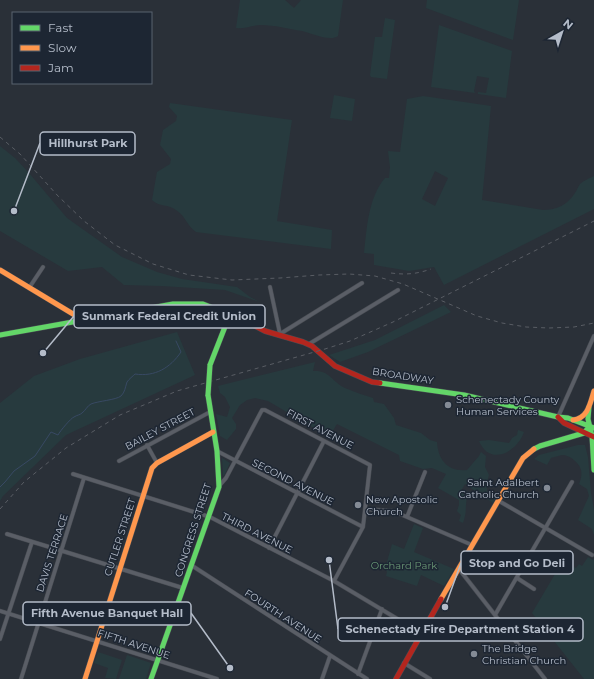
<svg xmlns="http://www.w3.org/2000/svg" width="594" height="679" font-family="Montserrat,sans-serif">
  <rect width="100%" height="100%" fill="#2a3038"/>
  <path fill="#273a3e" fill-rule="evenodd" d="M240,0H285L294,8L301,0H343L338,36C330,42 311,33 302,31C289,29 274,25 261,25C252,25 245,29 236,28Z
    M427,0H519L513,40L426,8Z
    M385,18L395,20L387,79L371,77L370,75L375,37H382Z
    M439,25L512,51L506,98L478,94V92L486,93L489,78L477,76L474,91L475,93L431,87Z
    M334,95L355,99L352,121L330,118Z
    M423,96L491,106L482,200L543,210C557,210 567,205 575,193C577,190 578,187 580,184C583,181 590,178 594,176V209L444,285L434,267L409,271L374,265V254L364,253C367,228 368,198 385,178H389L390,167L388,151L400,152L407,99ZM435,171L448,178L435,206L422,199Z
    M170,103L292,120L277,221L332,230L331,249L196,232C187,226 185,215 176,210C169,204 159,207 152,200L157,172L170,164L171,159L160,145L163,130L176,121L177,116L169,107Z
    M0,146L15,158L29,173L67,218L122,257L157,272L182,279L237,287L250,297L260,302L225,290L161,286L124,285L102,267L68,271L0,231Z
    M444,305L451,312L368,352L340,362L329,355L375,340Z
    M177,332L195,375L66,435L3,496L0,501V403L34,376L80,359Z
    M315,362L313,371C330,370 331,381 345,388C354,392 364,395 373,398L374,402L384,404L394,418L396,425L421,433L430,440L437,442C438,460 448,472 467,470L479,456L481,452L486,456L485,467L489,475L487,482V491L496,497L493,503L465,484L461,491L467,497C465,507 467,513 463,523L459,521L461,515L457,511L459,505V500L438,488L446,474L432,468L423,469L400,461L399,455L337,424L329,437L268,401L255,398L247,400L240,405L232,418L236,424V429L227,440L220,436L216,414L227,417L230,407L225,397L220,393L218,386Z
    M518,430L524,432C517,452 490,467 479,441L489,440L509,443L512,438L517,435Z
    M578,445H585L588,457L591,493L594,510V535L592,529L578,520L589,496L587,489L579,484C581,480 582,474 581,470C580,464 571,456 564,455C560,455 555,457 551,458L547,465L534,459L539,455Z
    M222,458L230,463L224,476L223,475Z
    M414,524L423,528L414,552L454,569L444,586L421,575L417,586L386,576L387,572L385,569L392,544L404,549Z
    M588,557L593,560L594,559V679H584L532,613L558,569L569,575L574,567L576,568L579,564L582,566Z
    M98,652L122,660L116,679L105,678L108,668L94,663Z
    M127,655L151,663L146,679H119Z"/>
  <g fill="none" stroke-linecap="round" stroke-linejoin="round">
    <path stroke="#384963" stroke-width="1" d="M0,487L5,482L14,471L35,456L51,432L58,435C60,431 71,418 74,417C77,415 80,415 82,413C86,410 87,406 91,404C98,401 116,400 121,396C125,392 125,388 127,382C129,379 133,376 135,374C155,377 170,368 181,352L176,341"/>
    <g stroke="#484c53" stroke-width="4.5">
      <path id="street" d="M270,287L280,334L362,283
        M29,288L43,267
        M309,344L398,290
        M558,417L594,336
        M147,445L157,463
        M217,451L363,527
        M119,461L210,412
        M73,474L210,517L334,581L421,633
        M219,486L226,478L262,410H265L370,465L363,527L334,581
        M499,501L592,555
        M365,509L393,511L472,545
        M407,517L425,472
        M7,534L183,588
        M269,548L324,441
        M191,565L367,679
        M459,569L545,679
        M517,578L534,589
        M0,611L217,679
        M495,615L572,482
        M0,639L32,542
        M404,663L430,679
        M358,674L382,609
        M21,679L84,478
        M322,679L330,656"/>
    </g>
    <g stroke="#484c53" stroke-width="6">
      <path id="fast" d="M0,335L173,304H203L239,318
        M210,365L230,314
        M380,383L464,395L558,417L568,418L594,428
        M589,407L588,419L592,436L594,470
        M534,449L540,446L584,433L590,426
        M151,679L219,487L217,451L208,395"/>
    </g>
    <g stroke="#484c53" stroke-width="6">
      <path id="slow" d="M0,270L83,320
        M573,420C588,418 590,404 594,391
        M441,599L523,458L534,449
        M85,679L152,468L157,463L213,432"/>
    </g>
    <g stroke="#484c53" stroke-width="6">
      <path id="jam" d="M239,318L265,331L303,342L312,346L335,366L372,382L380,383
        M558,417L564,423L594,437
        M396,679L441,599"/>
    </g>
    <use href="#street" stroke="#5a5e66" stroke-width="3.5"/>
    <use href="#fast" stroke="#63d668" stroke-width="5"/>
    <use href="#slow" stroke="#ff974d" stroke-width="5"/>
    <use href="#jam" stroke="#b3261e" stroke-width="5"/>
    <path stroke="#595d64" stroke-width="1" stroke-dasharray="4 4" stroke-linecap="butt" d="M0,137L20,154L58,196L84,221L115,245L153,264L189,275L232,280L280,278L319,275L349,274L375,276L403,284L477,316L502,323L526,327L549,328L574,327L594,323
      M391,273C406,275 417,274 431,269
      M0,509L24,482L66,448L120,415L177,391L325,349L350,341L393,322L594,221"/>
    <g stroke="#484c53" stroke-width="6" stroke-linecap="butt">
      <path id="fast-bridge" d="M208,395L210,365"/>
    </g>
    <use href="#fast-bridge" stroke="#63d668" stroke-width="5"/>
  </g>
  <g fill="#848b96" stroke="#1d2633" stroke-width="1.5">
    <circle cx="448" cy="405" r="4"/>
    <circle cx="547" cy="488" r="4"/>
    <circle cx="358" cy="505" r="4"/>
    <circle cx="474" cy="654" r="4"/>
  </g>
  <g text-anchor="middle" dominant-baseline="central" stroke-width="3" stroke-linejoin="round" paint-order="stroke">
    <g font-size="10" fill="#b4bcc9" stroke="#1d2633">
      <text transform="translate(403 376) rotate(9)">BROADWAY</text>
      <text transform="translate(160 429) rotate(-28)">BAILEY STREET</text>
      <text transform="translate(320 429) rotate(28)">FIRST AVENUE</text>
      <text transform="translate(293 482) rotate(27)">SECOND AVENUE</text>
      <text transform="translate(193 530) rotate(-72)">CONGRESS STREET</text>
      <text transform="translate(257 533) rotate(27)">THIRD AVENUE</text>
      <text transform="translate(120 537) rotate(-72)">CUTLER STREET</text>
      <text transform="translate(52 553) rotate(-72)">DAVIS TERRACE</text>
      <text transform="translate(283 616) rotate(33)">FOURTH AVENUE</text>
      <text transform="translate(134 644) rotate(18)">FIFTH AVENUE</text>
    </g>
    <g font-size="10" fill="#b4bcc9" stroke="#1d2633" text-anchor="start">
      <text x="456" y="399">Schenectady County<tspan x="456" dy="12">Human Services</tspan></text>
      <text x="539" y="482" text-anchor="end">Saint Adalbert<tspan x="539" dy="12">Catholic Church</tspan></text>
      <text x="366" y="499">New Apostolic<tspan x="366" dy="12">Church</tspan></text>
      <text x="482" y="648">The Bridge<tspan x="482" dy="12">Christian Church</tspan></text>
    </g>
    <g font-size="10" fill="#6b9a76" stroke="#1d2633">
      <text x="404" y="565">Orchard Park</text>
    </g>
  </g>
  <path fill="none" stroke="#b4bcc9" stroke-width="1.5" d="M14 211L40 143M43 353L74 316M445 607L461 563M230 668L191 613M329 560L338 629"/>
  <g fill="#b4bcc9" stroke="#1d2633" stroke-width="1.5">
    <circle cx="14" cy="211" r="4"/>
    <circle cx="43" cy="353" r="4"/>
    <circle cx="445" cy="607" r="4"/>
    <circle cx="230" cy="668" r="4"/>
    <circle cx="329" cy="560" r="4"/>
  </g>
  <g fill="#1d2633" stroke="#b4bcc9" stroke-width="1.5">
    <rect x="40" y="132" width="95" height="23" rx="4"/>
    <rect x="74" y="305" width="191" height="23" rx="4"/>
    <rect x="461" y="551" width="112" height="23" rx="4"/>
    <rect x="23" y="602" width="168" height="23" rx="4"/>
    <rect x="338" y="618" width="245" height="23" rx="4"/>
  </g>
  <g font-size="11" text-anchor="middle" font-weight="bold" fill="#b4bcc9">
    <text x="88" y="147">Hillhurst Park</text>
    <text x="169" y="320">Sunmark Federal Credit Union</text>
    <text x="517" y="567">Stop and Go Deli</text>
    <text x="107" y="617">Fifth Avenue Banquet Hall</text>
    <text x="460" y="633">Schenectady Fire Department Station 4</text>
  </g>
  <rect x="12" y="12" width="140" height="72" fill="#1d2633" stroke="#59626f"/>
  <rect x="20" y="25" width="20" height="6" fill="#63d668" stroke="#59626f"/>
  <text x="48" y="32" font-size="12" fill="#b4bcc9">Fast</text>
  <rect x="20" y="45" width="20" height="6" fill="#ff974d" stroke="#59626f"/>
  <text x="48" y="52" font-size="12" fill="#b4bcc9">Slow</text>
  <rect x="20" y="65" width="20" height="6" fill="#b3261e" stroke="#59626f"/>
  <text x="48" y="72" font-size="12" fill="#b4bcc9">Jam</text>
  <g transform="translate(562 32) rotate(39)" stroke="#1d2633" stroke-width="3" paint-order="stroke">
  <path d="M0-3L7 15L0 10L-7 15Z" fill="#b4bcc9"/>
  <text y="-6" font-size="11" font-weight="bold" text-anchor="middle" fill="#b4bcc9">N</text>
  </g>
</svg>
